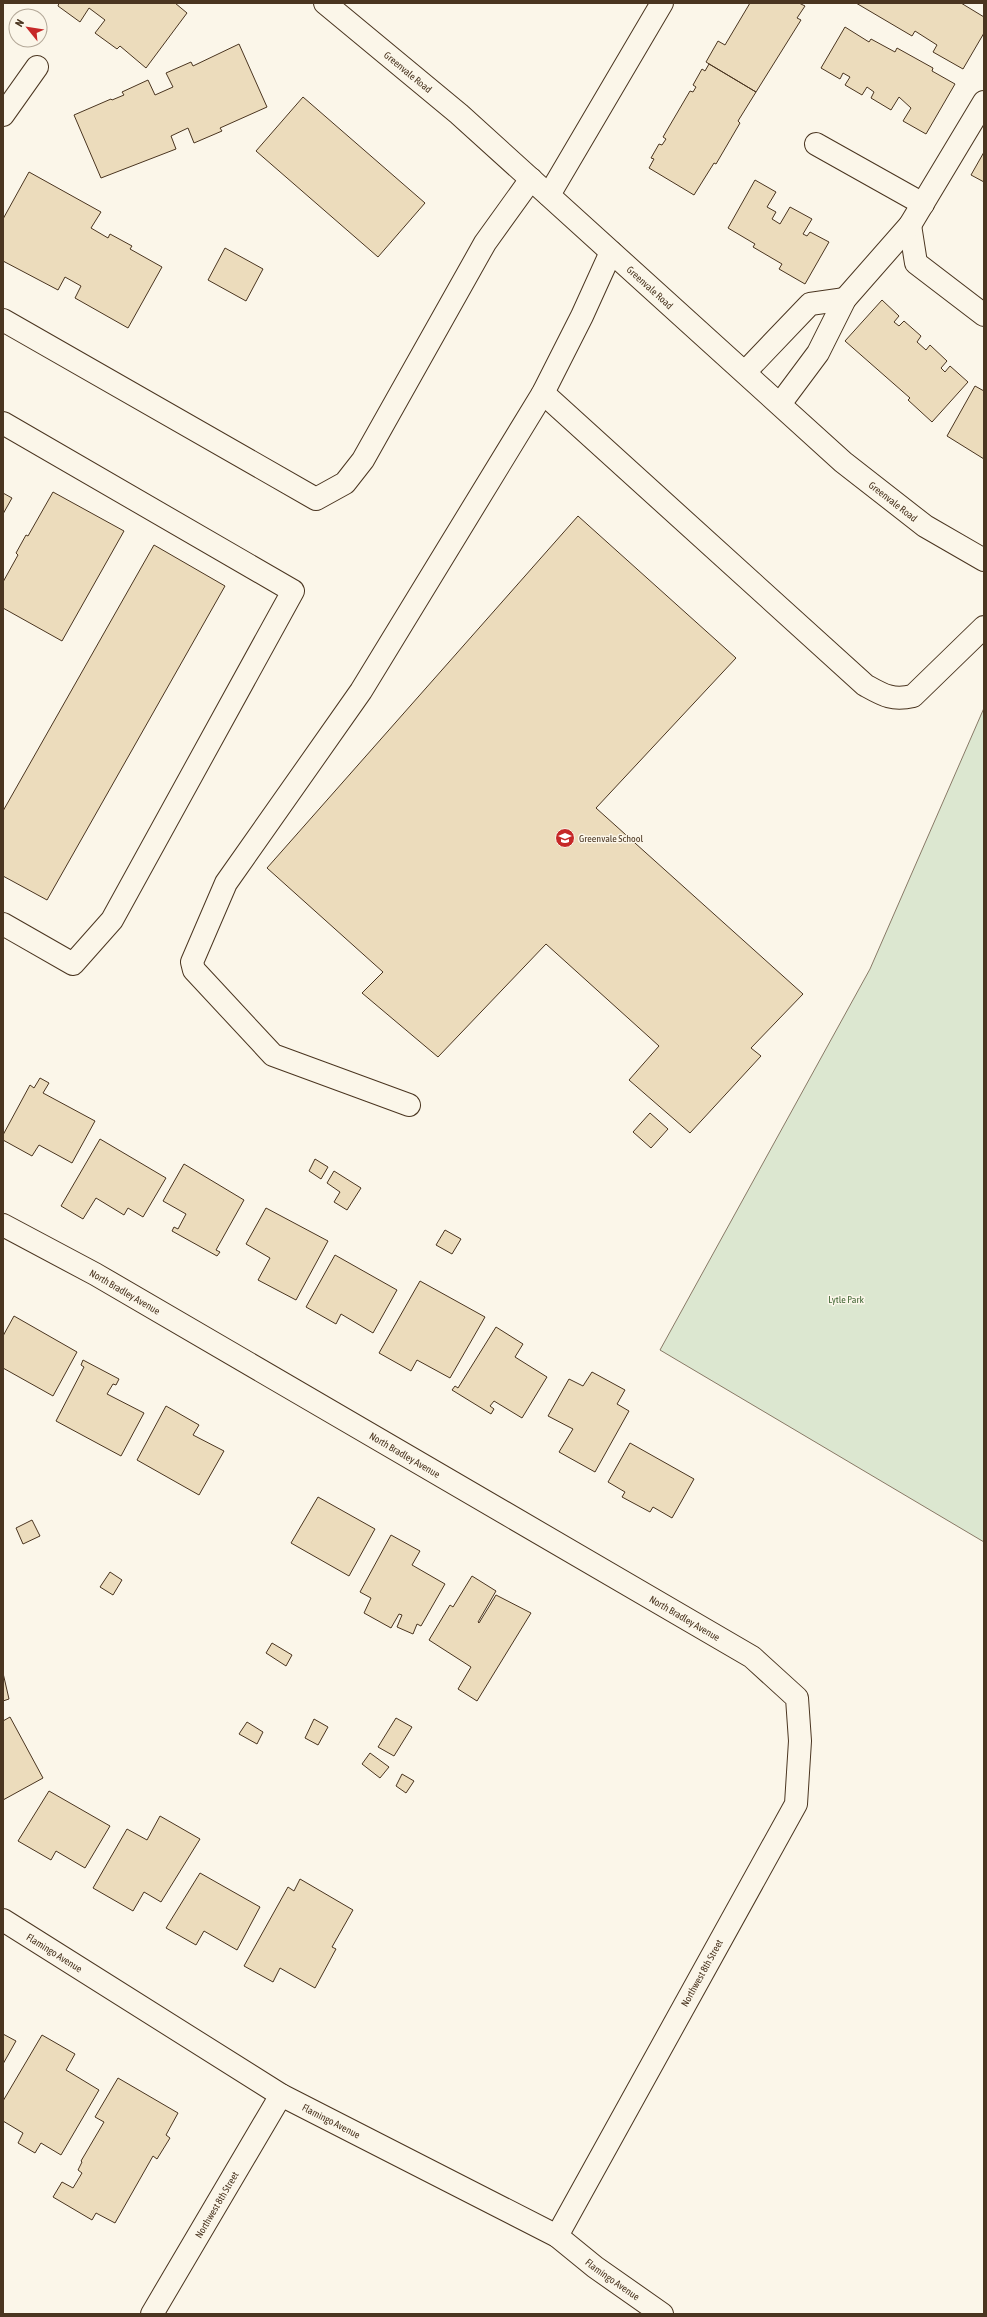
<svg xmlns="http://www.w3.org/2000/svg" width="987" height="2317" font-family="'Asap Condensed',sans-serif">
  <rect width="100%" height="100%" fill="#fbf6e9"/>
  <path fill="#dce7d0" stroke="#887966" d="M984,708V1542L660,1350L870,969Z"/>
  <path fill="#ecdcbc" stroke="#4a3520" d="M59,3H175L187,13L146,68L120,46L117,49L95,33L105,20L89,8L80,22L58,6Z
    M750,3H799L805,6L797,18L801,20L756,92L706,62L718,41L725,45Z
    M856,3H961L984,17V33L963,69L933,52L937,45L915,31L912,36Z
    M845,27L869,42L871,39L895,52L897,48L933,68L932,71L955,84L926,134L903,121L911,108L899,97L891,110L871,98L874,92L867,87L862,95L845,85L850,77L843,73L840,79L821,68Z
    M239,44L267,107L220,128L222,131L194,143L188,128L171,136L176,149L101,178L74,115L111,99L112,100L124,95L122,92L148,80L155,95L173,87L166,73L191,62L193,66Z
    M709,64L756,92L738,121L740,123L716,164L714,163L694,195L649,168L654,159L651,158L659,144L662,145L666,139L663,137L690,91L693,92L696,87L693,85L702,69L705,71Z
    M303,97L425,203L378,257L256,151Z
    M984,152V182L971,175Z
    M29,172L101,212L91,228L108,238L110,234L132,246L130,249L162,267L128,328L75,298L81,286L65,277L58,290L3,261V219Z
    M755,180L776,192L767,207L776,212L772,219L780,224L790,207L812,219L803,234L807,236L810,232L829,242L805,284L779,269L782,264L753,247L755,244L728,228Z
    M225,248L263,269L246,301L208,280Z
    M882,300L899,316L894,322L899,326L904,321L921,336L917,342L926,350L930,345L947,361L941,368L945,372L950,366L968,382L932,422L908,400L910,398L845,341Z
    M975,386L984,391V459L947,436Z
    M53,492L124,531L62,641L3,608V582L18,555L16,553L26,535L28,536Z
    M3,493L12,498L3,514Z
    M578,516L736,658L596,808L803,994L751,1048L761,1056L690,1133L629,1080L659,1046L546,944L438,1057L362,993L383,972L267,868Z
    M154,545L225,586L47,900L3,876V811Z
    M40,1078L49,1083L43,1093L95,1121L72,1163L39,1145L32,1156L3,1140V1135L30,1085L34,1088Z
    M650,1113L668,1129L651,1148L633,1132Z
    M100,1139L166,1178L143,1217L128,1208L124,1215L96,1198L83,1219L61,1206Z
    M315,1159L328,1167L321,1179L309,1171Z
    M184,1164L244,1200L216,1250L220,1252L217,1256L172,1231L174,1227L178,1229L186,1214L163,1201Z
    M334,1171L361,1188L347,1210L334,1202L340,1192L327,1183Z
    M266,1208L328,1241L296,1300L258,1280L270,1258L246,1244Z
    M445,1230L461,1239L452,1254L436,1245Z
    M335,1255L397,1290L373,1333L341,1314L336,1324L306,1307Z
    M420,1281L485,1317L450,1378L417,1360L411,1371L379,1353Z
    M14,1316L77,1352L53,1396L3,1368V1336Z
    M496,1327L523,1344L515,1357L547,1377L522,1418L494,1401L490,1406L494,1409L491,1414L452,1390L455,1386L458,1388Z
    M83,1360L119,1379L116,1385L113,1384L107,1394L144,1413L121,1456L56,1421L84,1367L81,1365Z
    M592,1372L625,1390L617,1404L629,1411L595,1472L559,1452L573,1429L548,1416L569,1379L583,1386Z
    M166,1406L199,1425L193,1435L224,1451L199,1495L137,1460Z
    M630,1443L694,1479L672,1518L653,1507L650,1512L622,1497L625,1492L608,1482Z
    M318,1497L375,1529L349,1576L291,1543Z
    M32,1520L40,1536L23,1544L16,1528Z
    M391,1535L420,1551L412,1565L445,1584L421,1626L417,1624L413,1634L397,1627L402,1615L399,1614L391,1628L364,1613L371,1598L360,1592Z
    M110,1572L122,1580L113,1595L100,1587Z
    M472,1576L496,1591L478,1622L479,1623L496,1595L531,1613L477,1701L458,1689L471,1667L429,1640L450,1605L453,1607Z
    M272,1643L292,1655L286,1666L266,1653Z
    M3,1673L9,1699L3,1701Z
    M10,1717L43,1778L3,1800V1721Z
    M396,1718L412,1727L394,1756L378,1747Z
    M314,1719L328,1727L318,1745L305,1738Z
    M247,1722L263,1732L257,1744L239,1734Z
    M370,1753L389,1767L380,1778L362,1764Z
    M402,1774L414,1781L406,1793L396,1786Z
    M49,1791L110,1826L85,1868L56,1851L51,1860L18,1841Z
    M160,1816L200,1839L161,1902L144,1892L133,1911L93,1888L127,1829L147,1840Z
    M200,1873L260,1907L237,1950L204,1931L196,1945L166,1928Z
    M300,1879L353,1910L332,1947L336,1949L315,1988L280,1968L273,1982L244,1966L288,1887L294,1891Z
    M3,2034L16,2041L3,2064Z
    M42,2035L75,2054L66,2070L99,2090L61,2155L41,2143L35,2153L18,2143L23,2133L3,2121V2101Z
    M118,2078L178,2113L166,2135L170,2138L157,2159L153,2156L115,2223L96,2213L92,2220L53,2197L62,2182L73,2188L82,2173L78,2170L82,2162L81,2161L104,2122L95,2117Z"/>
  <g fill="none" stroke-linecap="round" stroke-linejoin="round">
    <g stroke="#4a3520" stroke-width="24">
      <g id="minor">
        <path id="s1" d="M325,3L459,114L843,462L925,526L984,560"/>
        <path d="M3,115L37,67"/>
        <path d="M816,144L923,204"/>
        <path d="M549,195L662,3"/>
        <path d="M910,225L916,263L984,315"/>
        <path d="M3,320L316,499L345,483L363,460L485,243L531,179"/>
        <path d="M745,372L810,304L845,299"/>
        <path d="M543,393L865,685C883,695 892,701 913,696L984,627"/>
        <path d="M780,404L818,353L845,299L910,225L984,102"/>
        <path d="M3,423L293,591L112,920L73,964L3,924"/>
        <path d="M409,1105L273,1055L194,970L192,962L226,883L361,691L543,393L582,316L611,252"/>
        <path id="s2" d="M3,1225L95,1274L752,1657L797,1698L800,1741L796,1804L557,2236"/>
        <path id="s3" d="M3,1920L281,2095L557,2236L595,2267L662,2314"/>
        <path id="s4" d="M152,2314L281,2095"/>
      </g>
    </g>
    <use href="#minor" stroke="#fbf6e9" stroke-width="22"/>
  </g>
  <defs>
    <g id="school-disc" transform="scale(1)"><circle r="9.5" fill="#c62828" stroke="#fbf6e9"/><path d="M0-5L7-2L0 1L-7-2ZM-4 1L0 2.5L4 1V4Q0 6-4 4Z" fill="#fff"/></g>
  </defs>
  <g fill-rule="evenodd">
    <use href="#school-disc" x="565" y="838"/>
  </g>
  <g text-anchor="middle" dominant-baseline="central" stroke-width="3" stroke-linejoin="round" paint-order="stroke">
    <g font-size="10" fill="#4a3520" stroke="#fbf6e9">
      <text stroke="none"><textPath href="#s1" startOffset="108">Greenvale Road</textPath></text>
      <text stroke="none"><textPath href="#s1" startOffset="432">Greenvale Road</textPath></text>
      <text stroke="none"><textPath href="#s1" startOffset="756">Greenvale Road</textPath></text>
      <text stroke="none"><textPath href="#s2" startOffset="139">North Bradley Avenue</textPath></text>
      <text stroke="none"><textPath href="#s2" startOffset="463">North Bradley Avenue</textPath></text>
      <text stroke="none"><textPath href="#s2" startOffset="787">North Bradley Avenue</textPath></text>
      <text stroke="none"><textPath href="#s3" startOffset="61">Flamingo Avenue</textPath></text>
      <text transform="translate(702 1973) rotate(-61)">Northwest 8th Street</text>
      <text stroke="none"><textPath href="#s3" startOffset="385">Flamingo Avenue</textPath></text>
      <text stroke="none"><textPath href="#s4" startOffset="127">Northwest 8th Street</textPath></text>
      <text stroke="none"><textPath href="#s3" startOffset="709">Flamingo Avenue</textPath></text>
    </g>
    <g font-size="10" fill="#4a3520" stroke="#fbf6e9" text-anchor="start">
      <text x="579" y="838">Greenvale School</text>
    </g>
    <g font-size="10" fill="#436837" stroke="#fbf6e9">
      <text x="846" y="1299">Lytle Park</text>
    </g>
  </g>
  <rect width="987" height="2317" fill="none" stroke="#4a3520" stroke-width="8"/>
  <g transform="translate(28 28) rotate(300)"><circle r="19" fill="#fbf6e9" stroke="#b4a999"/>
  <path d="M0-3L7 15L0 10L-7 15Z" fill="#c62828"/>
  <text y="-6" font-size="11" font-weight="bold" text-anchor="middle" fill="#4a3520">N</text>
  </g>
</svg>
